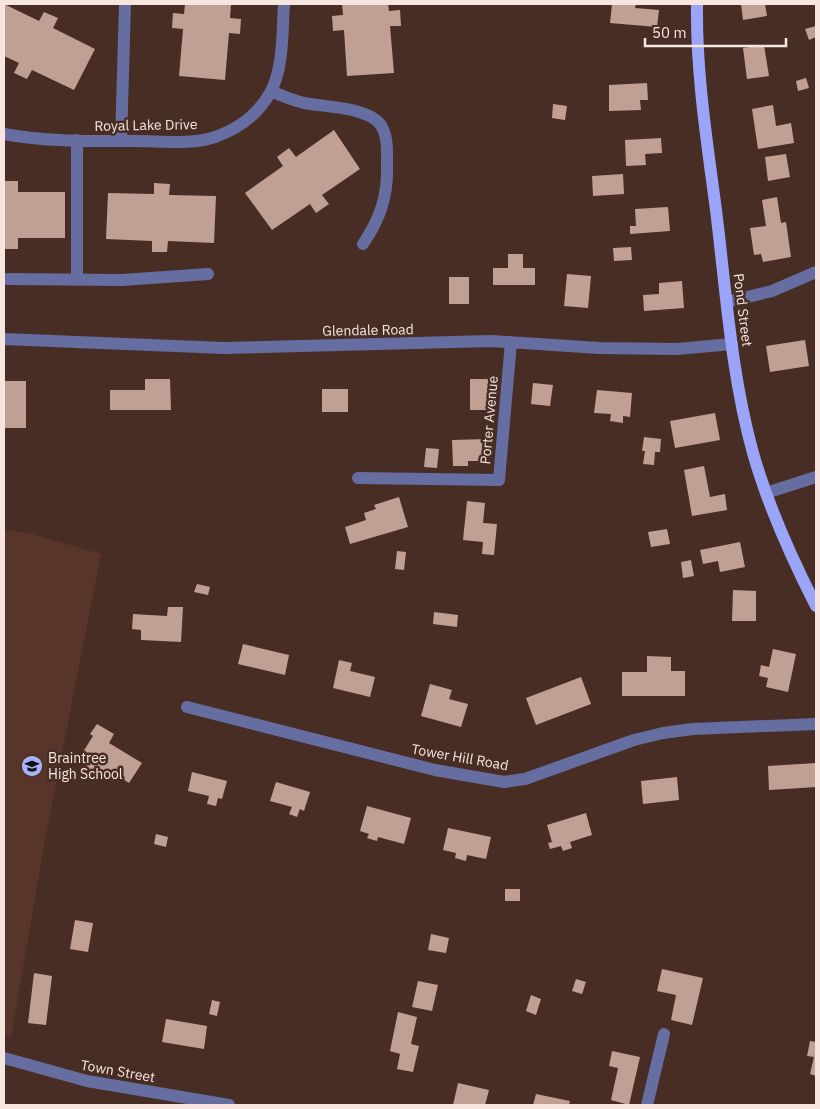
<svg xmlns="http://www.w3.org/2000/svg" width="820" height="1109" font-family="'IBM Plex Sans',sans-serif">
  <rect width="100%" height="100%" fill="#482d24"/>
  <path fill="#573529" d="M4,529L32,534L101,554L46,835L11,1037L4,1034Z"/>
  <path fill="#c1a094" d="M4,4L39,21L44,12L58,18L53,28L95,49L74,90L32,70L27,79L14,73L19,63L4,56Z
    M185,4H231L230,18L241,19L240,34L229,33L225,80L179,76L183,29L172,28L173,13L184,14Z
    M342,4H388L389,11L400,10L401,26H390L394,73L347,76L344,30L333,31L332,16L343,15Z
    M612,4H636L635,8L659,10L657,27L610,23Z
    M741,4H765L767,16L743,20Z
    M816,26V37L809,40L805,29Z
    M764,45L769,76L747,79L743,48Z
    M806,78L809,88L798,91L796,81Z
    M647,83L648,100H640L641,110L609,111V85Z
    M553,104L567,106L565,120L552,118Z
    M773,105L776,126L791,123L794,143L758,149L752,109Z
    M334,130L360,169L322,195L329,204L316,213L310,204L272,230L245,193L283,166L277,157L289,148L296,157Z
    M661,138L662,153L645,154L646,165L626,166L625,140Z
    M786,154L790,177L768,181L765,157Z
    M623,174L624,194L593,196L592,176Z
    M4,181H18V192H65V238H18V249H4Z
    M154,183L170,184L169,195L216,196L214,243L168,241L167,252H152V241L106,239L108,193L154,194Z
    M777,197L781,223L786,222L791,257L763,262L761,254L754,255L750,228L766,226L762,200Z
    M668,207L670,231L630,234V226H636L635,209Z
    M631,247L632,260L614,261L613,248Z
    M508,254H523V268H535V285H493V268H508Z
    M567,274L591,276L588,308L564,306Z
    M449,277H469V304H449Z
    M682,281L684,308L644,311L643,295L659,294V283Z
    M805,340L809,366L770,372L766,346Z
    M145,379H170L171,410H110V390H145Z
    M470,379H488V410H470Z
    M4,381H26V428H4Z
    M533,383L553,385L550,406L531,404Z
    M322,389H348V412H322Z
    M597,390L632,393L630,417L623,416V423L610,421L611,414L594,413Z
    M715,413L720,440L675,448L670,421Z
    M644,437L661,439L660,452H655L654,465L643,464L645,451H642Z
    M487,439V461H468V466H453L452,440Z
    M426,448L439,449L437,468L424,467Z
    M704,466L710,497L725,494L727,510L692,516L684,470Z
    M399,497L408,527L350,544L345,527L366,520L364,513L376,509L374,505Z
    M467,501L485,503L483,523L497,524L494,555L482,554L483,542L463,540Z
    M667,529L670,544L651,547L648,532Z
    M740,542L745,567L720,572L718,561L703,564L700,550Z
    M397,551L406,552L404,570L395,569Z
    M691,560L694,576L683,578L681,562Z
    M197,584L210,587L208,595L194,592Z
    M733,590L756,591V621H732Z
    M168,607H183L181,642L141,640V630L132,629L133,614L167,616Z
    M434,612L458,615L457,627L433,624Z
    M243,644L289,655L285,675L238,664Z
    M773,649L796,654L788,692L766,687L768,678L759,676L761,665L769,667Z
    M647,656L671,657V671H685V696H622V672H647Z
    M339,660L352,663L350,671L375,677L370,697L333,688Z
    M581,677L591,704L536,725L526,698Z
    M430,684L452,690L449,699L468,704L461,727L421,716Z
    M97,724L114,734L109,743L142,763L129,783L107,769L101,778L85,768L91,757L83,752L93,736L90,734Z
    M816,763V787L769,790L768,766Z
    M192,772L227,781L222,799L218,798L216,806L207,804L209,796L188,791Z
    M677,777L679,800L643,804L641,781Z
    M276,782L310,792L304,811L300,809L297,817L289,814L292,807L270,801Z
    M367,806L411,818L404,844L378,837L377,841L367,838L369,834L360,831Z
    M586,813L592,835L570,842L572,848L563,851L561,846L550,849L548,843L552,842L547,825Z
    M448,828L491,837L486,859L467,855L466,861L455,858L456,853L443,850Z
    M156,834L168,837L166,847L154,844Z
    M505,889H520V901H505Z
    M75,920L93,923L88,952L70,949Z
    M431,934L449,938L446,953L428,950Z
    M662,969L703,978L692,1025L671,1020L676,995L657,991Z
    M34,973L52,976L46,1025L28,1023Z
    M576,979L586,982L582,994L572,991Z
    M418,981L438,985L432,1011L412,1007Z
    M531,995L541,999L536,1015L526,1011Z
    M212,1000L220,1002L217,1016L209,1014Z
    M398,1012L417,1017L411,1044L419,1046L413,1072L397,1069L400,1054L390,1051Z
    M166,1019L207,1026L204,1049L162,1042Z
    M810,1041L816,1042V1076L810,1074L814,1057L807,1056Z
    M612,1051L640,1057L629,1105L611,1100L618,1068L609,1066Z
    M458,1083L489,1090L485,1105H453Z
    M536,1094L570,1101L569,1105H533Z"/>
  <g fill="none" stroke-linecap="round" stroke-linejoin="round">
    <path stroke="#666da0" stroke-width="12" d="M271,91C282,96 292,100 304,103C324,107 372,107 382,127C388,138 387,153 387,165C388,196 380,219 363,244
      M4,134C47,142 92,141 136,141C161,141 191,145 215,137C238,129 258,114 270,93C284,68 282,32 284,4
      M77,140V280
      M121,141L125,4
      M7,279L122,280L208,274
      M727,302L772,291L816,272
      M4,339L224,348L491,341L599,348L677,349L732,344
      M358,478L499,480L511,342
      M766,493L816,477
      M187,707L435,770L504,782L525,779L634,740L663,733L693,729L816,724
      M4,1058L87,1081L229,1105
      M647,1105L664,1034"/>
    <path stroke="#9aa4f8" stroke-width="12" d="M697,4C696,73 707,142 716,210C726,291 731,374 753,453C768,506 791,557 816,606"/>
  </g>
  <defs>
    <g id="school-disc" transform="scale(1.125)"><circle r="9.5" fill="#a7b1fc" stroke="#482d24"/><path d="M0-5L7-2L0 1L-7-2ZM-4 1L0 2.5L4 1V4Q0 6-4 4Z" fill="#111"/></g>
  </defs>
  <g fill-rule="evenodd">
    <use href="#school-disc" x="32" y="766"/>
  </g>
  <g text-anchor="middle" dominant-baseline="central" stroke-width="5" stroke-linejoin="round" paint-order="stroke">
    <g font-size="14" fill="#f7e5df" stroke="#482d24">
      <text transform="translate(146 125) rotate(-1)">Royal Lake Drive</text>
      <text transform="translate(743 310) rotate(83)">Pond Street</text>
      <text transform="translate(368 330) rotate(-1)">Glendale Road</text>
      <text transform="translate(489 420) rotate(-85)">Porter Avenue</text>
      <text transform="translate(460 757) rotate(10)">Tower Hill Road</text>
      <text transform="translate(118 1071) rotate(10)">Town Street</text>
    </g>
    <g font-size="14" fill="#f7e5df" stroke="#482d24" text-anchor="start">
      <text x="48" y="758">Braintree<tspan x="48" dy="16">High School</tspan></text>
    </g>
  </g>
  <rect width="820" height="1109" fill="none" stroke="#f7e5df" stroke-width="10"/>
  <path d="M645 38v8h141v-8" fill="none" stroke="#f7e5df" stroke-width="2.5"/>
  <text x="652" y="38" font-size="15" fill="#f7e5df" stroke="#482d24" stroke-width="4" paint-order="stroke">50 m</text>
</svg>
